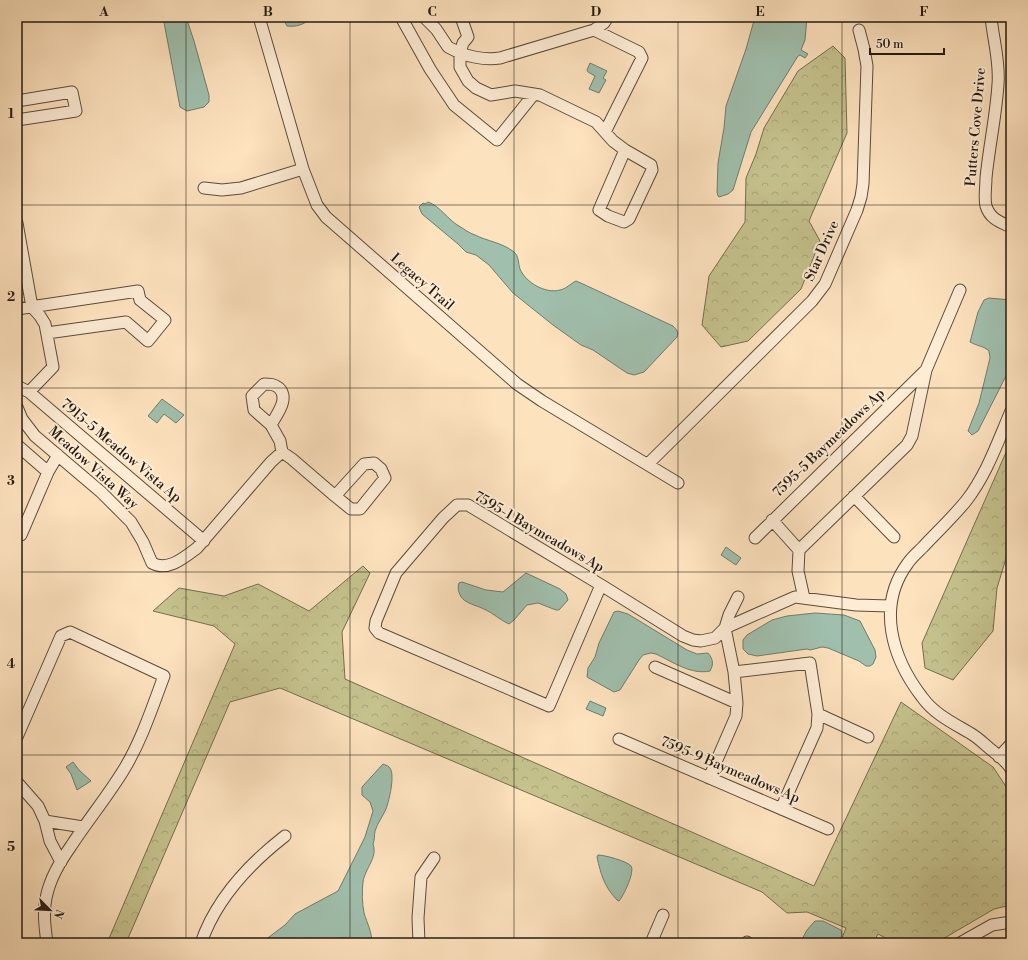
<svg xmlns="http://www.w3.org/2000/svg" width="1028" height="960" font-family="'Libre Bodoni',serif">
  <defs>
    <pattern id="forest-crowns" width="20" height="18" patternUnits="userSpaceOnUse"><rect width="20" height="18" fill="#c5c28e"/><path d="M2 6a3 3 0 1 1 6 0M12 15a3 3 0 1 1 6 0" fill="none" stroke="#a9a679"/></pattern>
  </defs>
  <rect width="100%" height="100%" fill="#fde2be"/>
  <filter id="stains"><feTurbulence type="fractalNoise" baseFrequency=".005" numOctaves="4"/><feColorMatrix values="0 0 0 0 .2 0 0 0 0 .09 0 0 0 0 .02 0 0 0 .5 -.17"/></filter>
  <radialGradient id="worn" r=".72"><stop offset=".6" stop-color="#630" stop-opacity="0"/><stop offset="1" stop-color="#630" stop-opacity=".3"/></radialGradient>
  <path fill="url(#forest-crowns)" stroke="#746e4f" d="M833,46L845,58L847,133L809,221L820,241L801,289L748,341L721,347L702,325L709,276L745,222L746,178L756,154L764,128L798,71Z
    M1011,441V547L1008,552L997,588L993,631L953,680L925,668L922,643Z
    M363,566L370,573L342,632L345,679L814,886L901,702L993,767L1011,794V905L994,909L936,943H895L878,934L873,943H840L846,928L807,912L787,913L762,892L280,688L230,702L126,943H107L235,644L214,626L153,611L179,588L224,596L258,584L309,611Z"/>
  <path fill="#a0bfad" stroke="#6e7d6e" d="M163,17H186L194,41L209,95V102L204,107L187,111L180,107Z
    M282,17H311L310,19C303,25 296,27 287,26Z
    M755,17H807L805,40L801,50L808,54L805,58L800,55L798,56L751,132L733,190L728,194L719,197L718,196L717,192L718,163L724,128L726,106L746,49Z
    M590,63L607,71L603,78L606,80L599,93L589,89L595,76L588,72L587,70Z
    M428,202C440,206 448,220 459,226C464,229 469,233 475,235C487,241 503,243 514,252C519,256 518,263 520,269C526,283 546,294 560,290C566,289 570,284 576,281L583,284L673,326C677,330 679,332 677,337L644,372L634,375L627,373L593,350L581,345L553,325L513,293L489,265L476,255L466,252L458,244L422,214L419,207L423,203L425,204Z
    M989,298L1011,300V360L1006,376L978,431L972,435L968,431L979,403L990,358L989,351C984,346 977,346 970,342L978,312L984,300Z
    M162,399L184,415L176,423L164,414L157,423L148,416Z
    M726,547L741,558L736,565L721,555Z
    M526,573L560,589L566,594L568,600L559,610H556L538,603L527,605L514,620L509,624C500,620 493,613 484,609C478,606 469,604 464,600C459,596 457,588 459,583L462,582L486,590L503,592Z
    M618,611L628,614L687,650L697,654L708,653C713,659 714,664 710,671C691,675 673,662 656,654L651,653L643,655L639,660L620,690L614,692L587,677L588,668L595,657L599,643L614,612Z
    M815,613L844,615L860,621L875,650L876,657L873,664L870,666H866L859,661L828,648L822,647L810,650L807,649L757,656L748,654L743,649V640L747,635L772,620L787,616Z
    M590,701L606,708L603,716L586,709Z
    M73,762L79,770L91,781L77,790L71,774L66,767Z
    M383,764C385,765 387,765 389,767C396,773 389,801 386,809C383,816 377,824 375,831C374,836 375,839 373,844C378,858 365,868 363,882C362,892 362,903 364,913C367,923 372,932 372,943H359L349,941L347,938H339L337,943H261L285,925L295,914L338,891L365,837L373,811L370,802L362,795V787Z
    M598,855C604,855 627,861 631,866C635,872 624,895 619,901L617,900C604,886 601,875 597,857Z
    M815,921H823L841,930L842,935L838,943H800L807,930Z"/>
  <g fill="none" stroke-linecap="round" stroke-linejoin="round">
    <g stroke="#5a4c3c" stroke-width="13">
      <path id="minor" d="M259,17L303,169L317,205L326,217L517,384L542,401L678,483
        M401,17L430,69L454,105L497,140L534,94
        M424,17L436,29L448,47L460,53V67L468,81L476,88L491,95L515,91L540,95L596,122L613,141L625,150
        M461,17L468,37L463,43L460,53C474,58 486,60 500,58L594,30L604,23L608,17
        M991,17C993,39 1000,61 998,84C996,116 989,147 986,178C986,187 984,198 986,206C990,219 1000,222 1011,227
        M594,30L639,52L642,58L605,132
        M17,101L72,92L76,111L17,120
        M625,150L651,165L652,170L629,219L624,222L608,216L599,210Z
        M204,188L222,190L241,188L303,169
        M17,223L32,307L40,316L45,324L53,367L29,392
        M17,309L138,291L140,300L165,320L148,341L126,322L47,333
        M264,384C270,384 274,384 279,388C290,399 276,415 271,425L254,410L252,396Z
        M17,386L29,392L204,541
        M17,407L22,419L35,436L101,492L131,522L143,542L152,563C168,572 185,557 197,548L271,462L282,452
        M1011,411C998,441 987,474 966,501C953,517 937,532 923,547C918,552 912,557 908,563C876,606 892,658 922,697C934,714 953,723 970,733C979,738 986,746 994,752C1000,757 1007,762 1011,769
        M271,425L280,441L282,452L292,459L335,496
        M17,445L48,472
        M374,463L381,469L385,478L360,509H351L335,496L364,464Z
        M648,464L812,301L825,284L857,210L861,197L863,184L867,66L864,49L859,30
        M854,496L894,537
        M457,505H468L601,585L549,706L379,633L375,628L376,621L396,573L443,518Z
        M772,520L799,550
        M21,535L48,472L58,455
        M755,538L926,370
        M601,585L683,636L693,640L701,641L715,638L725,628L795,597L856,605L890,606
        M804,598L798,571L799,550L907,445L912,436L926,370L960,290
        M655,667L737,703
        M734,672L810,663L818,714L817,728L781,809
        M818,714L868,737
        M17,737L61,636L70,632L164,676C152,708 141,742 123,771C107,797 88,820 71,846C60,862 50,878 46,898C43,913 45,928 47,943
        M619,739L828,829
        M999,757L1011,744
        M709,778L736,716L737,703L734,672L725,628L729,615L738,597
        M17,782L38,806L45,821L50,841L61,862
        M45,821L83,827
        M201,943C216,899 249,864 285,836
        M419,943L418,918L421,877L434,858
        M651,943L663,915
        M746,943L747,942
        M960,943L992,925L1011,922"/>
    </g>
    <use href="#minor" stroke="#feecd5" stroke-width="11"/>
  </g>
  <path fill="none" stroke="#231a10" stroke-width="1" stroke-opacity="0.55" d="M186,17V943M350,17V943M514,17V943M678,17V943M842,17V943M17,205H1011M17,388H1011M17,572H1011M17,755H1011"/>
  <g text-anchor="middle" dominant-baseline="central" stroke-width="4" stroke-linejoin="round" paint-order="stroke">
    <g font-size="14" fill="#231a10" stroke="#feecd5">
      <text transform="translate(976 127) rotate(-85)">Putters Cove Drive</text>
      <text transform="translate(822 251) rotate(-66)">Star Drive</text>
      <text transform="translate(422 282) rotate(41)">Legacy Trail</text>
      <text transform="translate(829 443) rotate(-44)">7595-5 Baymeadows Ap</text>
      <text transform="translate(121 451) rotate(40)">7915-5 Meadow Vista Ap</text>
      <text transform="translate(93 468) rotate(42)">Meadow Vista Way</text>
      <text transform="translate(539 532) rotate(30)">7595-1 Baymeadows Ap</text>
      <text transform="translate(730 770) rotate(23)">7595-9 Baymeadows Ap</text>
    </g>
  </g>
  <rect width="1028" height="960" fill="none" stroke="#fde2be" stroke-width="44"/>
  <g transform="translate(50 910) rotate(114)" stroke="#feecd5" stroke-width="3" paint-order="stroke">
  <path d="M0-3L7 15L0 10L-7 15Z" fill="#231a10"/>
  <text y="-6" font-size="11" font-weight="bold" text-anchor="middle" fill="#231a10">N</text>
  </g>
  <path d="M870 48v6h74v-6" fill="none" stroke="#231a10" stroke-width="2"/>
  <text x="876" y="48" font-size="12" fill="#231a10" stroke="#feecd5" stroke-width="3" paint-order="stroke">50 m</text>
  <rect x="22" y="22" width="984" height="916" fill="none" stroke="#231a10" stroke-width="1.5"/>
  <g font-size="13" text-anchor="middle" font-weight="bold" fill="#231a10">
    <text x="104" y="16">A</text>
    <text x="268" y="16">B</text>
    <text x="432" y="16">C</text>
    <text x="596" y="16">D</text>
    <text x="760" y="16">E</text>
    <text x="924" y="16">F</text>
    <text x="11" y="118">1</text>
    <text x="11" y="301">2</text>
    <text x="11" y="485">3</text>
    <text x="11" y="668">4</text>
    <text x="11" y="851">5</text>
  </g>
  <rect width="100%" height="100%" filter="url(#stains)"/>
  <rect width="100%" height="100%" fill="url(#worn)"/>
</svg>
